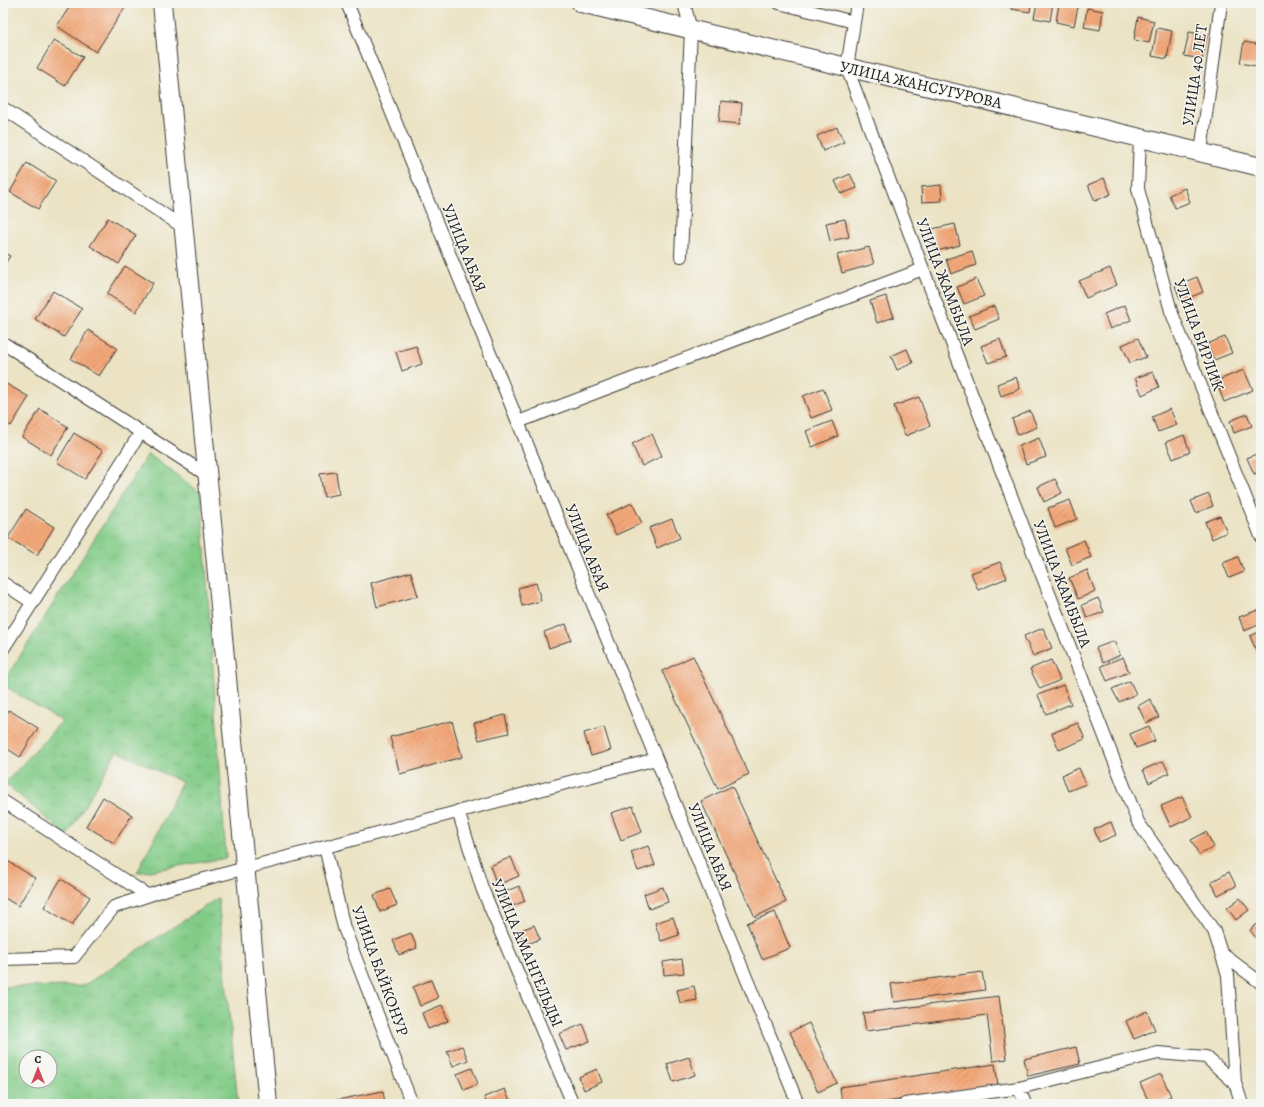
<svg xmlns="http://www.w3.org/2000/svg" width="1264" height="1107" font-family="Alegreya,serif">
  <defs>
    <pattern id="grass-tufts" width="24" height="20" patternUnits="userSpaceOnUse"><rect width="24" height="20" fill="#83cc88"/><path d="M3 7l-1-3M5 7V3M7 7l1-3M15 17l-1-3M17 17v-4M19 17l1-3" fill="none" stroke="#71af75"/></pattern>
    <pattern id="building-hatch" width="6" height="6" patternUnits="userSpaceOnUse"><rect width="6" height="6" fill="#f3a778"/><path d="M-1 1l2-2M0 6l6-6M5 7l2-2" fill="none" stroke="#d08f67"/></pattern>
  </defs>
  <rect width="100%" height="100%" fill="#f6f6f2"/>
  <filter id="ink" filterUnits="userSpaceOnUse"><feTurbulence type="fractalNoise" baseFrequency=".025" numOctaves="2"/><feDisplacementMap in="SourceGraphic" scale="8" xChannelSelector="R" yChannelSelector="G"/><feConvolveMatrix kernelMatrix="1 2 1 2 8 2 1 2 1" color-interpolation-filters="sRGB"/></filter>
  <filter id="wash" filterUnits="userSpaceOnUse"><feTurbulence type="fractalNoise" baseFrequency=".012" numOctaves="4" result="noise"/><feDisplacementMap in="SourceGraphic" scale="16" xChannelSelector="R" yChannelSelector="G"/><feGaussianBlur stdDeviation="0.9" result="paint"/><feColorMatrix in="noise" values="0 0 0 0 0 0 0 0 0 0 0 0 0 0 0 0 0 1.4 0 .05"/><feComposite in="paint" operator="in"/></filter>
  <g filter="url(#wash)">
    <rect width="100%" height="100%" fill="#ebe3c4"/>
    <path fill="url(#grass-tufts)" stroke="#507452" fill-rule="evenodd" d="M148,454L201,493L226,858L137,873L182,782L117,751L67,836L5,783L62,721L3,685V683Z
      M218,898L238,1104H3V987L83,986ZM26,1057H50V1081H26Z"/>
    <g id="blocks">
      <path fill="url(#building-hatch)" d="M72,3H128L96,52L57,26Z
        M1012,3H1031L1030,12L1011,9Z
        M1037,3H1053L1050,21L1034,18Z
        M1059,3L1078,7L1074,26L1056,22Z
        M1087,8L1103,11L1100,30L1084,27Z
        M1138,17L1154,21L1149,43L1134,40Z
        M1157,28L1172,31L1167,59L1152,56Z
        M1189,32L1207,35L1202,59L1184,56Z
        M54,40L83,57L65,86L37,68Z
        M1244,42L1261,45V67L1240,63Z
        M721,101L742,103L740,124L719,122Z
        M837,127L844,142L823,151L817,136Z
        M27,163L56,181L38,209L10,192Z
        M850,174L857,188L841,194L835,181Z
        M1104,178L1111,194L1095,201L1088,185Z
        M941,185L942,201L922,202L921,187Z
        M1185,188L1190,202L1175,208L1169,195Z
        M108,218L136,235L119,264L90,246Z
        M845,219L849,237L830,241L826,223Z
        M955,224L960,245L937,251L932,229Z
        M869,247L874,264L842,273L837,255Z
        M972,251L976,265L951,274L946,259Z
        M3,252L10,256L3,267Z
        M125,266L153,283L136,312L107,294Z
        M1110,268L1117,285L1086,298L1079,281Z
        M1197,277L1203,292L1181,301L1175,286Z
        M976,279L984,296L964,304L957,287Z
        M53,291L82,309L64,337L35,319Z
        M886,296L894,317L877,323L870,301Z
        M1125,305L1131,320L1110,329L1104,314Z
        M994,306L999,319L975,329L969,316Z
        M88,330L117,348L99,376L71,359Z
        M1225,337L1232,353L1214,360L1207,344Z
        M1138,338L1146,357L1130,363L1122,345Z
        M1000,339L1006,357L988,363L981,346Z
        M416,346L422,364L402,371L396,352Z
        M907,349L913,363L897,370L891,356Z
        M1244,370L1253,390L1224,402L1216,381Z
        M1153,372L1159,387L1142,395L1135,378Z
        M1016,377L1020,389L1001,396L997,384Z
        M3,382L29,397L11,426L3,421Z
        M823,388L832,410L811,418L803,396Z
        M919,397L930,426L905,436L894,406Z
        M40,409L68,427L51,455L22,437Z
        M1170,409L1177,425L1158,432L1152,417Z
        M1030,411L1037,427L1018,435L1012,419Z
        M1247,414L1252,426L1234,433L1230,421Z
        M832,421L838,436L812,447L806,431Z
        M74,433L103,451L85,479L57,462Z
        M652,434L662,456L642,466L632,444Z
        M1184,435L1190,452L1173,459L1166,442Z
        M1039,438L1046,457L1026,464L1019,446Z
        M1261,452V471L1254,474L1247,458Z
        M336,472L339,494L324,497L320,474Z
        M1055,479L1062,493L1044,502L1038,487Z
        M1209,494L1213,506L1196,513L1191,501Z
        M1070,500L1077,519L1055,528L1048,508Z
        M632,503L642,523L616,535L606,515Z
        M26,509L54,527L37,555L8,538Z
        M1220,516L1227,532L1212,539L1205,522Z
        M672,519L680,538L657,548L649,528Z
        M1084,540L1091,557L1072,565L1065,548Z
        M1238,557L1244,572L1229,578L1223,563Z
        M1000,562L1007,578L978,590L971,573Z
        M1087,570L1095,591L1078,599L1069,578Z
        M411,572L418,596L377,607L371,583Z
        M536,583L541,601L522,606L518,588Z
        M1098,598L1104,612L1087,618L1082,605Z
        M1258,610L1261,618V624L1244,631L1239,617Z
        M566,624L571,640L549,648L544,632Z
        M1043,628L1052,648L1033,656L1024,636Z
        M1261,631V652L1257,653L1250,636Z
        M1114,641L1120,655L1103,663L1096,648Z
        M693,656L749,774L718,789L662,671Z
        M1123,657L1129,672L1107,681L1101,666Z
        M1051,660L1060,680L1040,689L1030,669Z
        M1130,681L1136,694L1119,702L1112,689Z
        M1063,685L1071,704L1046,714L1038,695Z
        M1150,699L1159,717L1146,723L1138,706Z
        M9,710L38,728L20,757L3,746V720Z
        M505,715L509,733L479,740L474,723Z
        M452,721L462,757L400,774L390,737Z
        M1078,723L1085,739L1059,750L1052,733Z
        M1149,726L1155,741L1136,748L1130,734Z
        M604,727L611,750L591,756L584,733Z
        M1163,761L1169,773L1149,783L1143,770Z
        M1079,768L1086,784L1068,791L1062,775Z
        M732,786L786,902L755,917L701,801Z
        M103,797L132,815L114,843L86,826Z
        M1182,797L1192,817L1171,827L1161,806Z
        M633,806L642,832L621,840L611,813Z
        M1111,822L1116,835L1099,842L1094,829Z
        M1206,832L1214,847L1199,855L1191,840Z
        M648,846L655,865L638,871L631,852Z
        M511,857L519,876L497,885L490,866Z
        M6,860L35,878L18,906L3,897V865Z
        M1229,872L1236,886L1218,895L1211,882Z
        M61,879L90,897L72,925L44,907Z
        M519,886L525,901L508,908L502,893Z
        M663,887L668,902L649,909L644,894Z
        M390,889L397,905L380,912L374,895Z
        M1240,898L1249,910L1236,920L1227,908Z
        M775,912L790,948L762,959L747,923Z
        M673,917L679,935L661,941L655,923Z
        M1261,921V940L1259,942L1250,930Z
        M534,925L540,939L525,945L519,931Z
        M411,933L417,948L399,955L393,940Z
        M682,959L684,973L664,975L663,962Z
        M982,972L985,990L894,1002L891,984Z
        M431,980L438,998L420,1006L413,987Z
        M694,986L697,1000L680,1003L677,990Z
        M999,996L1007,1059L993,1061L987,1015L866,1031L863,1013Z
        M442,1005L448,1021L428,1029L422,1013Z
        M1147,1011L1155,1030L1134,1039L1126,1021Z
        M809,1023L837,1083L818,1092L790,1032Z
        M583,1024L590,1041L566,1050L559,1034Z
        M462,1046L468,1060L453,1066L447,1051Z
        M1076,1047L1080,1064L1028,1076L1024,1059Z
        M689,1057L695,1075L673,1082L667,1064Z
        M995,1064L998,1085L872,1104H842L840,1087Z
        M472,1068L478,1084L464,1090L457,1074Z
        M597,1069L602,1082L584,1090L579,1077Z
        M1161,1074L1171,1096L1154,1104H1150L1140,1083Z
        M505,1089L511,1104H487L484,1097Z
        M383,1091L385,1104H333L332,1101Z"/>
    </g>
  </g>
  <g filter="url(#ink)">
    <use href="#blocks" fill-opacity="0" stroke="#3b3a35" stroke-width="1"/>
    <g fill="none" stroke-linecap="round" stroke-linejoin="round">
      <g stroke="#3b3a35" stroke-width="14">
        <path id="minor" d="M347,3L518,422L798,1104
          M779,3L854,22
          M857,3L847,68L923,269L1138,822L1214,931L1228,975L1235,1083L1242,1104
          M3,108L183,227
          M1140,137L1138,189L1171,311L1261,536
          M1201,152L1221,3
          M681,256L691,30L684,3
          M3,343L207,475
          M518,422L923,269
          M3,583L33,603
          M3,649L141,432
          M3,801L147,895
          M458,811L482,888L573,1104
          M325,847L344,928L412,1104
          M1221,953L1261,983
          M3,959L74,957L114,907L167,889L656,759
          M1019,1088L1025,1104
          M905,1104L1019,1088L1158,1053L1206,1057L1235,1083"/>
      </g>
      <g stroke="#3b3a35" stroke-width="20">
        <path id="secondary" d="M162,3L268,1104
          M581,3L1261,167"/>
      </g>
      <use href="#minor" stroke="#fff" stroke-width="12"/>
      <use href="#secondary" stroke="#fff" stroke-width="18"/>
    </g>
  </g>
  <g text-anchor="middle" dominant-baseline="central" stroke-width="3" stroke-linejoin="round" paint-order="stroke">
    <g font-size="16" fill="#1c1c1c" stroke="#f6f6f2">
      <text transform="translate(1195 75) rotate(-82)">УЛИЦА 40 ЛЕТ</text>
      <text transform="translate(921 85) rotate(13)">УЛИЦА ЖАНСУГУРОВА</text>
      <text transform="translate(464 248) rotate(68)">УЛИЦА АБАЯ</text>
      <text transform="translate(945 282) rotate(69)">УЛИЦА ЖАМБЫЛА</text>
      <text transform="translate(1199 335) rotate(70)">УЛИЦА БИРЛИК</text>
      <text transform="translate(587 548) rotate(68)">УЛИЦА АБАЯ</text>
      <text transform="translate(1062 584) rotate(69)">УЛИЦА ЖАМБЫЛА</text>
      <text transform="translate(710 847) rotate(68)">УЛИЦА АБАЯ</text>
      <text transform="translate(527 953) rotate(67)">УЛИЦА АМАНГЕЛЬДЫ</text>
      <text transform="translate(380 971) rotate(70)">УЛИЦА БАЙКОНУР</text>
    </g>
  </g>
  <rect width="1264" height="1107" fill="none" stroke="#f6f6f2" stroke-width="16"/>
  <g transform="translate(38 1069)"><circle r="19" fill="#f6f6f2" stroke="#9f9f9c"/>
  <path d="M0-3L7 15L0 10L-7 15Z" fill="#d1495b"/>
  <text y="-6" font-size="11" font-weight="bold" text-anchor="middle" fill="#1c1c1c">С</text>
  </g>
</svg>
